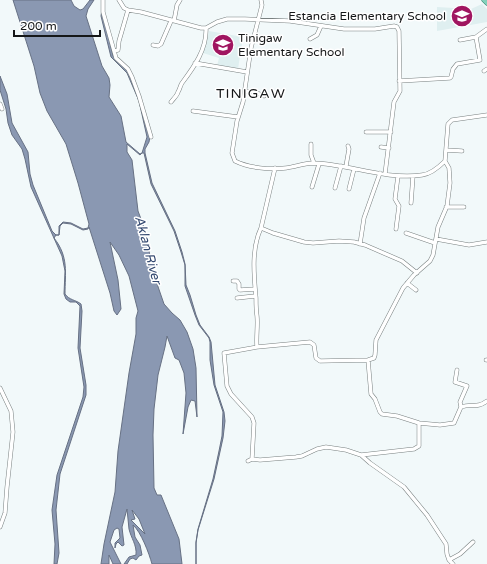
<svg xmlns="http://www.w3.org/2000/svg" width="487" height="564" font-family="'Varela Round',sans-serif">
  <rect width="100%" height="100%" fill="#f2f9fa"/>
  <path fill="#dfeff0" d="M482,4L487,9V22L437,31V7L471,9Z
    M209,31L243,37L238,69L217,66L219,58L203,53Z"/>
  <path fill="#8a98b2" stroke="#677184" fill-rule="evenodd" d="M13,0H71L74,6L80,10L83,9L90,0H94L88,9L86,16L102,66L109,78L110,85L109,97L121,116L126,142L140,154L142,153L147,137L139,101L127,73L111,57L101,16L102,8L113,56L130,74L140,100L150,136L149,142L145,149V153L152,183L175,231L182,252L185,264L186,285L190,295L196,315L200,325L209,337L211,342L215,385L224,412L225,421L223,438L214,479L198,530L196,543V564V542L198,529L213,479L219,451L222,436L223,412L214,385L210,360V342L209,338L199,325L195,315L185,286V265L181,252L174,231L151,184L144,153H142L140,155L127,144V152L132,160L138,211L144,227L154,275L164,304L172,313L180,320L187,332L193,349L196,368L197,417L195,401L191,400L188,407L183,434L186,393L184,373L179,360L175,358L167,336L165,347L158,375L154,409L153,435L154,488L157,495H161L179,539L182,564H152C149,553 141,532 133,525L135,537L140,545L142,555L139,556L136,560L133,558L130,559L127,564H124L129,557L136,555C137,545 131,538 129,529C128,522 128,516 127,509L122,527L124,545L122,546L118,542L116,544L115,548V543L120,538L119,529L117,528L114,530L110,542L121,564H113L109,555V564H101L104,544L115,492L118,451L129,373L136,334V318L138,311L129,276L119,255L110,242L118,280L121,309L117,315L114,311L110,293L89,227L88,229L83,230L71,224L63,223L60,226L59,235H56L54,238C69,257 65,273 65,294C69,300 76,300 81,304L82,311L80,348L86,385V395L60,474L56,510L59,553L57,564H54L55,544L52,510L57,475L83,397L84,387L78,348L80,306L76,302H70L66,299L64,294L65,271L62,256L31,187L25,159L22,149L12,135L8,123L6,109L0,90V76L7,94L12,123L28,152L30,174L33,185L52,231L56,235H59V226L63,222L71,223L83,229L88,228L89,224L78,183L66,144L47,111L40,93L34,66ZM132,510L139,519L145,534L131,520L135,519Z"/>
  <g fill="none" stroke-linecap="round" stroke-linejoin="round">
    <g stroke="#798080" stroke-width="4.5">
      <path id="minor" d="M103,0V12L116,58L128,69L132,77L139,96L151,137
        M119,0L124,8L128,10L141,12L201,28H206L217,22L227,19H245L290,21L344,29H375L394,26L397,27L399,31L400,91L394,102L385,174
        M261,0L262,5L251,48L243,102L237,121L232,153L235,161C249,168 270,170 286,168C295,167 304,163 313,163C349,164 385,180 422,175C431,174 438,168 445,161L448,124L452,120L487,115
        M174,21L177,5L180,0
        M310,39L317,35L321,26
        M460,40L476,37L487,29
        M153,45L158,46L161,44L171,21
        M114,51L118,50L119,41L128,10
        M195,63L247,72
        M484,71L487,69
        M399,81L450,78L451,77L453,69L457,64L480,60L476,37
        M245,91L255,92L264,96
        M171,102C173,99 177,96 178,92C180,89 180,86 182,83C194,67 207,49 206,28
        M0,104L2,109
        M193,111L238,117
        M366,132H391
        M311,144V155L314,163
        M381,147L389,148
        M446,150L462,151
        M346,166L349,149L348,146
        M312,187L319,164
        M335,188L341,166
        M349,189L354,169
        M411,203L413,176
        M446,207H464
        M261,228L275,168
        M396,229L399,206L395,199L398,176
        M406,233L435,243
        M436,239L469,245L487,242
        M360,244L364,218L380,173
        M233,281H237L239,284V289L240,290L255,289
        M407,283L416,290
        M237,298L255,296
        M257,347C256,337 258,326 257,316C256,310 256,304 256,298C254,276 251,249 261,228L273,233L304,242L313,243L339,241L354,242L365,245L402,261L417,273
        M368,360L371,394L375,399L380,412L382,414L397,416L419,423L440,425L454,423L461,407C472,403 476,409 487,401
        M486,360H487
        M457,370L455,382L467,386L460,402L461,407
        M0,388L11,411L13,432L7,487L5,513L0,527
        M361,455L370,463L404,487L427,515L446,544L447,554L449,560L453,564
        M252,459L254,423L252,417L231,394L227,386L224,353L257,347L310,342L314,345L316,358L320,361L368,360L374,358L375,355L376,340L403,288L414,275L430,261L433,255L438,227L447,206L450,183L449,168L445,161
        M248,461L252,459L260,460L296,457L302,456L317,449L326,447L346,450L361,455L414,449L419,446V423
        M449,560L460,554L473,542"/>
    </g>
    <g stroke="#287c66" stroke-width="5">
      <path id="major" d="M484,0L487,3"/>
    </g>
    <use href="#minor" stroke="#fff" stroke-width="3.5"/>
    <use href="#major" stroke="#84d1bc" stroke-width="4"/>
  </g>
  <defs>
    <g id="school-disc" transform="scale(1.15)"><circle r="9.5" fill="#a01560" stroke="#fff"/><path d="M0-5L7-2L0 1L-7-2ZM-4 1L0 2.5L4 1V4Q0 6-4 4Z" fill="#fff"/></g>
  </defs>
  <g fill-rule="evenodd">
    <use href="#school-disc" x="462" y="16"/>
    <use href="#school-disc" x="223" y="45"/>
  </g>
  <g text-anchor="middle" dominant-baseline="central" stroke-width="3" stroke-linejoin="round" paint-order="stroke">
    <g font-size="12" fill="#151718" stroke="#fff" text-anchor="end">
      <text x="446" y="16">Estancia Elementary School</text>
      <text x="238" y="38" text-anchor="start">Tinigaw<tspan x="238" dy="14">Elementary School</tspan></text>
    </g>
    <g font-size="13" font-style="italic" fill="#344970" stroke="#fff">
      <text transform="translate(148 250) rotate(75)">Aklan River</text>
    </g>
    <g font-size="14" letter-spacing="1" fill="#151718" stroke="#fff">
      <text x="251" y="93">TINIGAW</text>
    </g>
  </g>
  <path d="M14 30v6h86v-6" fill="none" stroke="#151718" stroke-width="2"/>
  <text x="20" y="30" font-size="12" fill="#151718" stroke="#ffffff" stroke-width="3" paint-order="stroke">200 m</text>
</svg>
